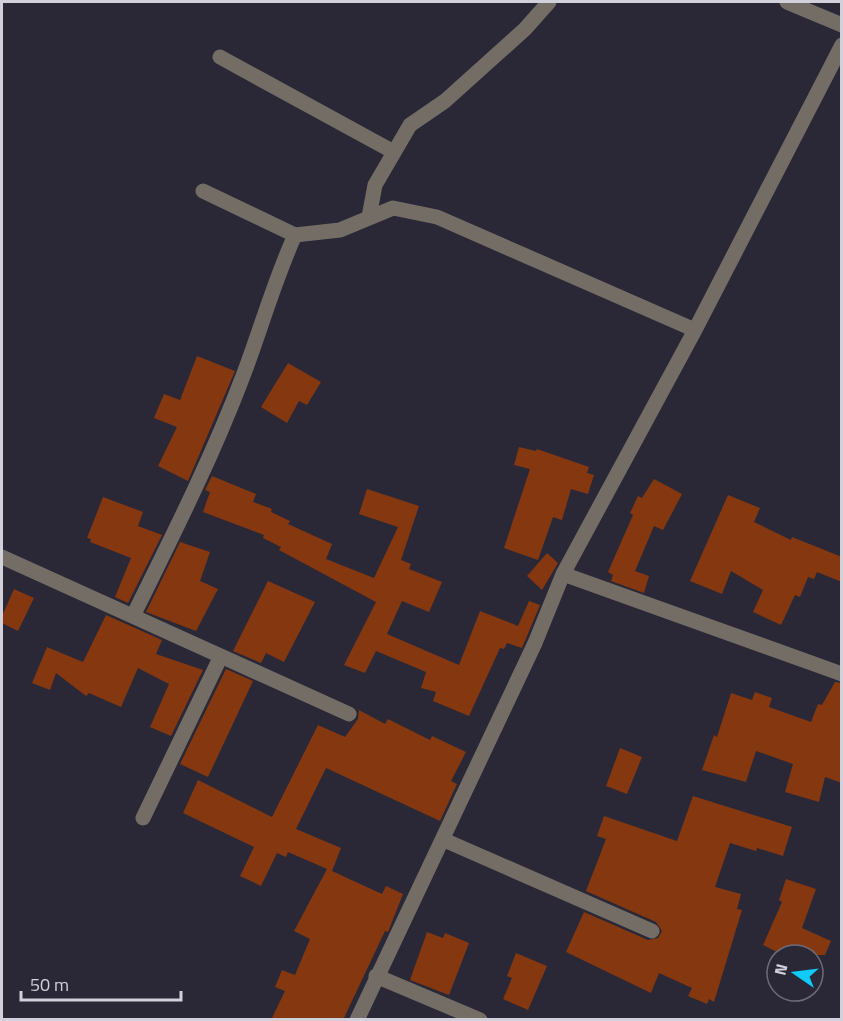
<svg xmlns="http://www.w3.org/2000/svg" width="843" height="1021" font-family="'Titillium Web',sans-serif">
  <rect width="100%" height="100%" fill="#2a2737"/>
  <path fill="#85380f" d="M197,356L235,371L188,481L158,466L177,427L154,418L164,394L180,400Z
    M288,363L321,382L307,405L299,401L287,423L261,407Z
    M519,447L536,451L537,449L589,467L587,473L594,475L588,494L571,489L562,520L553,517L538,560L504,548L530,469L514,465Z
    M212,476L256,494L253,502L272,509L271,512L290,521L288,524L332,544L326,559L374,578L398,527L359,514L367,489L419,506L401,560L411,564L409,569L442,582L429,612L402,601L387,634L459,665L480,611L518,626L529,601L540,605L522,648L507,643L504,649L500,648L469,716L433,701L436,692L421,688L426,672L376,651L365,673L344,665L376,602L279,550L281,547L263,538L264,535L203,512L210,492L205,490Z
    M654,479L682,494L663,530L654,526L635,571L649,576L644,593L611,581L613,575L608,572L633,515L630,513L638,496L642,498Z
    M728,495L760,508L754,522L791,540L792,537L842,557V582L817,572L814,579L808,577L800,597L795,595L781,625L753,612L763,590L731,571L722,594L690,581Z
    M103,497L143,512L138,526L162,535L128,603L115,597L131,558L90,542L91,539L87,538Z
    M180,542L210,552L200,581L218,589L196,631L146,612Z
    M547,553L558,563L542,590L527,576Z
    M268,581L315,602L284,662L266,653L261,663L233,651Z
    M14,589L34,598L18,631L2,623V616Z
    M106,615L162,640L156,654L203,670L171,736L150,727L169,684L138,668L121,707L89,693L86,696L56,673L50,690L32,683L47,647L83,662Z
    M226,669L253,681L208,777L180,764Z
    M835,682L842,683V783L825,777L819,802L785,792L793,764L756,751L746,782L702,770L714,735L717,737L731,693L752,700L755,692L772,698L769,707L811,722L818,704L822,705Z
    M359,710L385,724L388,719L430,740L432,736L466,752L451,781L457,784L440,821L326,768L296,829L341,848L332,871L382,894L386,886L403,894L388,932L385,931L343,1020H271L285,991L275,987L282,970L295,975L310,939L294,931L327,869L288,852L286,857L277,853L261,886L240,876L254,847L183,813L198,780L272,817L318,725L345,737L358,719Z
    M620,748L642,757L627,794L606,786Z
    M693,796L792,827L783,856L757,848L756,851L730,843L715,887L741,894L737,909L742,910L714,1002L709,999L707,1004L688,996L692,988L659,973L651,993L566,952L584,912L648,940L658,938L662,931L656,922L586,891L606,839L597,836L604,816L677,841Z
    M786,879L816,889L802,928L831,941L825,955H783L763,945L782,902L779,900Z
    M427,932L443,938L445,933L469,943L449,995L410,980Z
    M516,953L547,966L528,1010L503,999L512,978L507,976Z"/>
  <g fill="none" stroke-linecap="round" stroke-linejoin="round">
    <path stroke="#736d66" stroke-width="15" d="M787,2L842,25
      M220,57L392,151
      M203,191L295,235L340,230L393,208L437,217L695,330
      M369,217L375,185L410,125L445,101L525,29L549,2
      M2,557L349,714
      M563,574L842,674
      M133,616C172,537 212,458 243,376C261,329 274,281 295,235
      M143,818L221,656
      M444,840L652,931
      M376,976L480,1020
      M357,1020L535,643L563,574L695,330L842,45"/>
  </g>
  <rect width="843" height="1021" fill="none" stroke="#d2d0db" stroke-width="6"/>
  <g transform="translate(795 973) rotate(284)"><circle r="28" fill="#2a2737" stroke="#6d6b79" stroke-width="1.5"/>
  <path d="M0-4.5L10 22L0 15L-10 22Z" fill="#0fcafa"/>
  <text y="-9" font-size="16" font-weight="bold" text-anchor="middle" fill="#d2d0db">N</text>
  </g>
  <path d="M21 991v9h160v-9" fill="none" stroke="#d2d0db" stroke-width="3"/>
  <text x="30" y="991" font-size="18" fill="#d2d0db" stroke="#2a2737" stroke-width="4.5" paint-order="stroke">50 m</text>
</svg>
